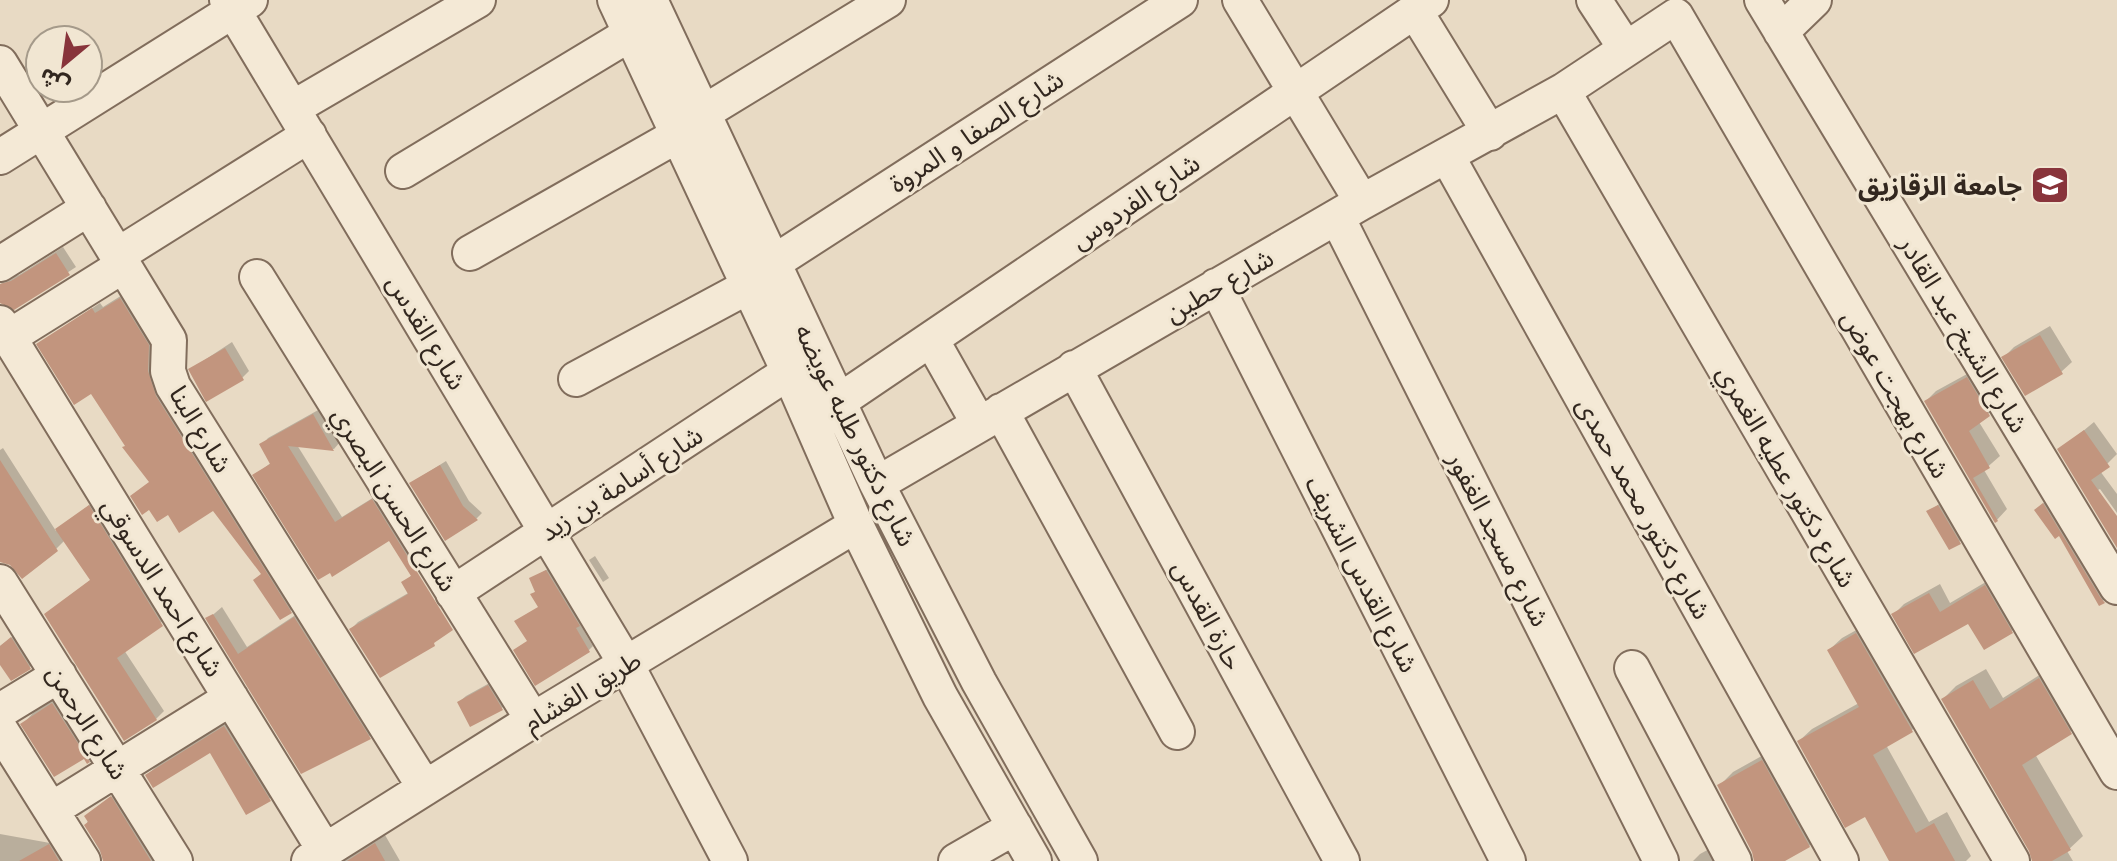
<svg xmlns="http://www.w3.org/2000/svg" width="2117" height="861" font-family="Lora,'Noto Sans Arabic',serif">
  <rect width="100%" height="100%" fill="#e8dac4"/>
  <path fill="#0003" d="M63,247L76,267L15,307L1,284L7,277L19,275Z
    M127,292L298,604L290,611L214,509L169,512L92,391L39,344L100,303L103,307Z
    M2050,326L2072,362L2061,372L2004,357L2014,347Z
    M232,342L249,371L242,378L191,369Z
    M1978,368L1999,404L1979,422L2000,456L1984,470L2007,509L1996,521L1926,401L1936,391Z
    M320,409L340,442L334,449L297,445L342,517L379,494L459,622L454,627L417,567L414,570L451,629H351L358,622L410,592L403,583L412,575L389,538L333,574L255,475L272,462L262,445L268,438Z
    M2094,422L2117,454L2100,471L2117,494V513L2100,489L2098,490L2117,519V544L2060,450Z
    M3,448L56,531L97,499L170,616L124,650L164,711L156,719L46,614L92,579L65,540L56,549L10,562L0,560V450Z
    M446,461L469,501L482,513L476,519L411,483Z
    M1949,496L1970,532L1959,542L1929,512Z
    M2047,499L2114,591L2100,603L2059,533L2037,510Z
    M595,556L609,578L603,582L589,560Z
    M551,567L583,620L580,624L593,646L589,650L529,641L540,606L533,594L537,590L531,579Z
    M1996,576L2022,621L2012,631L1968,621L1894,614L1904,604L1940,584L1950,603Z
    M222,607L247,647L303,610L377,729L369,737L302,772L208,619Z
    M1869,623L1925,718L1912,730L1886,745L1929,822L1947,812L1971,856L1966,861H1891L1865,814L1799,741L1812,729L1859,703L1829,650L1842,638Z
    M19,632L36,660L30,667L0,662V646Z
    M2052,667L2083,720L2070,732L2035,754L2083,836L2067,851L2073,861H2034L2031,850L1943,699L1956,686L1986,669L2003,698Z
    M495,680L508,701L502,708L459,702L466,696Z
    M63,694L99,750L88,761L85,757L23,724L33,713Z
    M234,718L279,790L269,799L210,750L147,775L157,766Z
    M1776,748L1823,832L1809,846L1781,861H1756L1754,851L1719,786L1733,772Z
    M118,792L159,861H105L86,825L93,810Z
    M0,834L50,843L56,840L71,861H0Z
    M385,835L400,861H344Z
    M1722,842L1735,861H1693L1700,854Z"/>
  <path fill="#c2957e" d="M56,253L70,275L14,310L0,303V284L11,281Z
    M120,298L149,345L148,371L156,396L292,613L280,620L253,580L261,574L213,511L179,533L168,515L157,522L149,510L142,515L130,496L149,482L122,447L125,446L91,394L74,405L36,344L92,308L95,313Z
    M2040,335L2063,374L2025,396L2001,357Z
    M225,348L244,380L206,402L188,369Z
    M1967,377L1990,416L1969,431L1990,468L1973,478L1998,521L1995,523L1924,401Z
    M313,414L334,451L288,446L335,522L372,499L453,630L434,643L435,646L380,678L349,629L408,594L401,582L411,576L389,541L332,577L330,573L318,580L252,475L270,464L259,444Z
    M2084,430L2110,467L2091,480L2117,516V548L2057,449Z
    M0,460L58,551L22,579L10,565L0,562Z
    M440,465L463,506L478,520L445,541L409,483Z
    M2043,503L2100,597L2105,603L2099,606L2059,536L2055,539L2034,510Z
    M89,505L163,626L117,658L157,720L124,741L44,614L90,580L55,529Z
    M1938,505L1961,544L1949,550L1926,511Z
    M546,570L580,626L576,628L590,652L535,686L513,650L527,641L514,621L538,607L530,594L535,592L529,578Z
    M1985,585L2013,633L1984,650L1968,624L1914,654L1891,614L1929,593L1940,612Z
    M213,614L238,654L294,617L371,739L301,774L205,618Z
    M1856,633L1913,732L1873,755L1916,833L1934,823L1955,861H1889L1865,817L1845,828L1797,741L1859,707L1827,650Z
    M11,637L31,669L11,681L0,665V646Z
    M2039,678L2072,734L2022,765L2071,850L2052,861H2032L2029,851L1941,699L1973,680L1990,709Z
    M488,685L503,710L470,727L457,702Z
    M52,703L90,762L87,764L84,759L54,777L20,724Z
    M224,726L271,801L246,815L210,753L153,788L145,775Z
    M1762,760L1810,847L1785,861H1754L1752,852L1717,785Z
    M111,796L151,861H103L100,850L84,825L88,822L84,816Z
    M375,843L385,861H347Z
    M49,844L59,861H19Z"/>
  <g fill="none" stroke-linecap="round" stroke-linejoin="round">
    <g stroke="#816d5c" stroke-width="38">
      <path id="minor" d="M227,0L626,664L730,861
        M615,0L789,372L856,525L940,696L1034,861
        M650,0L877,484L979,682L1080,861
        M1240,0L1362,202
        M1594,0L1626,49
        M1762,0L2117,587
        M1415,11L1490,133
        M1781,32L1814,0
        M0,63L169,340L168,371L173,386L425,788
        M1563,91L2012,861
        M293,108L478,0
        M703,113L888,0
        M1447,156L1841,861
        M0,157L250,0
        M403,171L630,34
        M1337,217L1661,861
        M470,253L678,135
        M118,255L309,135
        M773,263L1180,0
        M0,264L89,208
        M257,277L533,720
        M1216,286L1508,861
        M0,323L325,851
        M9,337L124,265
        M931,339L979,424
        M1074,368L1342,861
        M576,379L749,286
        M838,402L1431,0
        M1001,411L1177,732
        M877,484L1362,202L1563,91L1676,16L2117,772
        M0,582L175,861
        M453,593L789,372
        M1632,668L1734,861
        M0,711L59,675
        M0,729L83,861
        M51,810L231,698
        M309,861L533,720L856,525
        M956,861L1015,827"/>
    </g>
    <use href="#minor" stroke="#f4e9d6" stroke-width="34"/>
  </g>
  <defs>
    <g id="university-square" transform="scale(2)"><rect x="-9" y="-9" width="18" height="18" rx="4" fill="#88343b" stroke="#f1e6d2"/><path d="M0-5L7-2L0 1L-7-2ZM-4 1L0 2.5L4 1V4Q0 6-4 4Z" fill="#fff"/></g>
  </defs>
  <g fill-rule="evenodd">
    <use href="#university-square" x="2050" y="185"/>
  </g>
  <g text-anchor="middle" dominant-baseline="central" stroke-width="6" stroke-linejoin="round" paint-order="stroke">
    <g font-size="26" fill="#32271f" stroke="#f1e6d2">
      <text transform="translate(976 131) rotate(-33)">شارع الصفا و المروة</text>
      <text transform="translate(1135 201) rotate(-34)">شارع الفردوس</text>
      <text transform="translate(1219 285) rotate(-30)">شارع حطين</text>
      <text transform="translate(427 332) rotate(59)">شارع القدس</text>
      <text transform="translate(1964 334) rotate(59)">شارع الشيخ عبد القادر</text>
      <text transform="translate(1896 394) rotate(60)">شارع بهجت عوض</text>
      <text transform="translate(201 429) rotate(59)">شارع البنا</text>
      <text transform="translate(856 435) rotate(64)">شارع دكتور طلبه عويضه</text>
      <text transform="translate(1787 476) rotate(60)">شارع دكتور عطيه الغمري</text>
      <text transform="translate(621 483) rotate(-33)">شارع أسامة بن زيد</text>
      <text transform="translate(395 499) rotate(58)">شارع الحسن البصري</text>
      <text transform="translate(1644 508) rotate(61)">شارع دكتور محمد حمدى</text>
      <text transform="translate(1499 539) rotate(63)">شارع مسجد الغفور</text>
      <text transform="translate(1362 574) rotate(63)">شارع القدس الشريف</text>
      <text transform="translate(163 587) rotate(58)">شارع احمد الدسوقي</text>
      <text transform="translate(1208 615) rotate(62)">حارة القدس</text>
      <text transform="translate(582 691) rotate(-31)">طريق الغشام</text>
      <text transform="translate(88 722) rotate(58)">شارع الرحمن</text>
    </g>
    <g font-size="26" font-weight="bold" fill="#32271f" stroke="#f1e6d2" text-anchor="end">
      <text x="2022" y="185">جامعة الزقازيق</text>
    </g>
  </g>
  <g transform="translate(64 64) rotate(209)"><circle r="38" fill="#f1e6d2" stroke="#a59a8a" stroke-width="2"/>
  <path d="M0-6L14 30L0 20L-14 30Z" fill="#88343b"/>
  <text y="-12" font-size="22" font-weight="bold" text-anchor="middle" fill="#32271f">ش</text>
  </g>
</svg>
